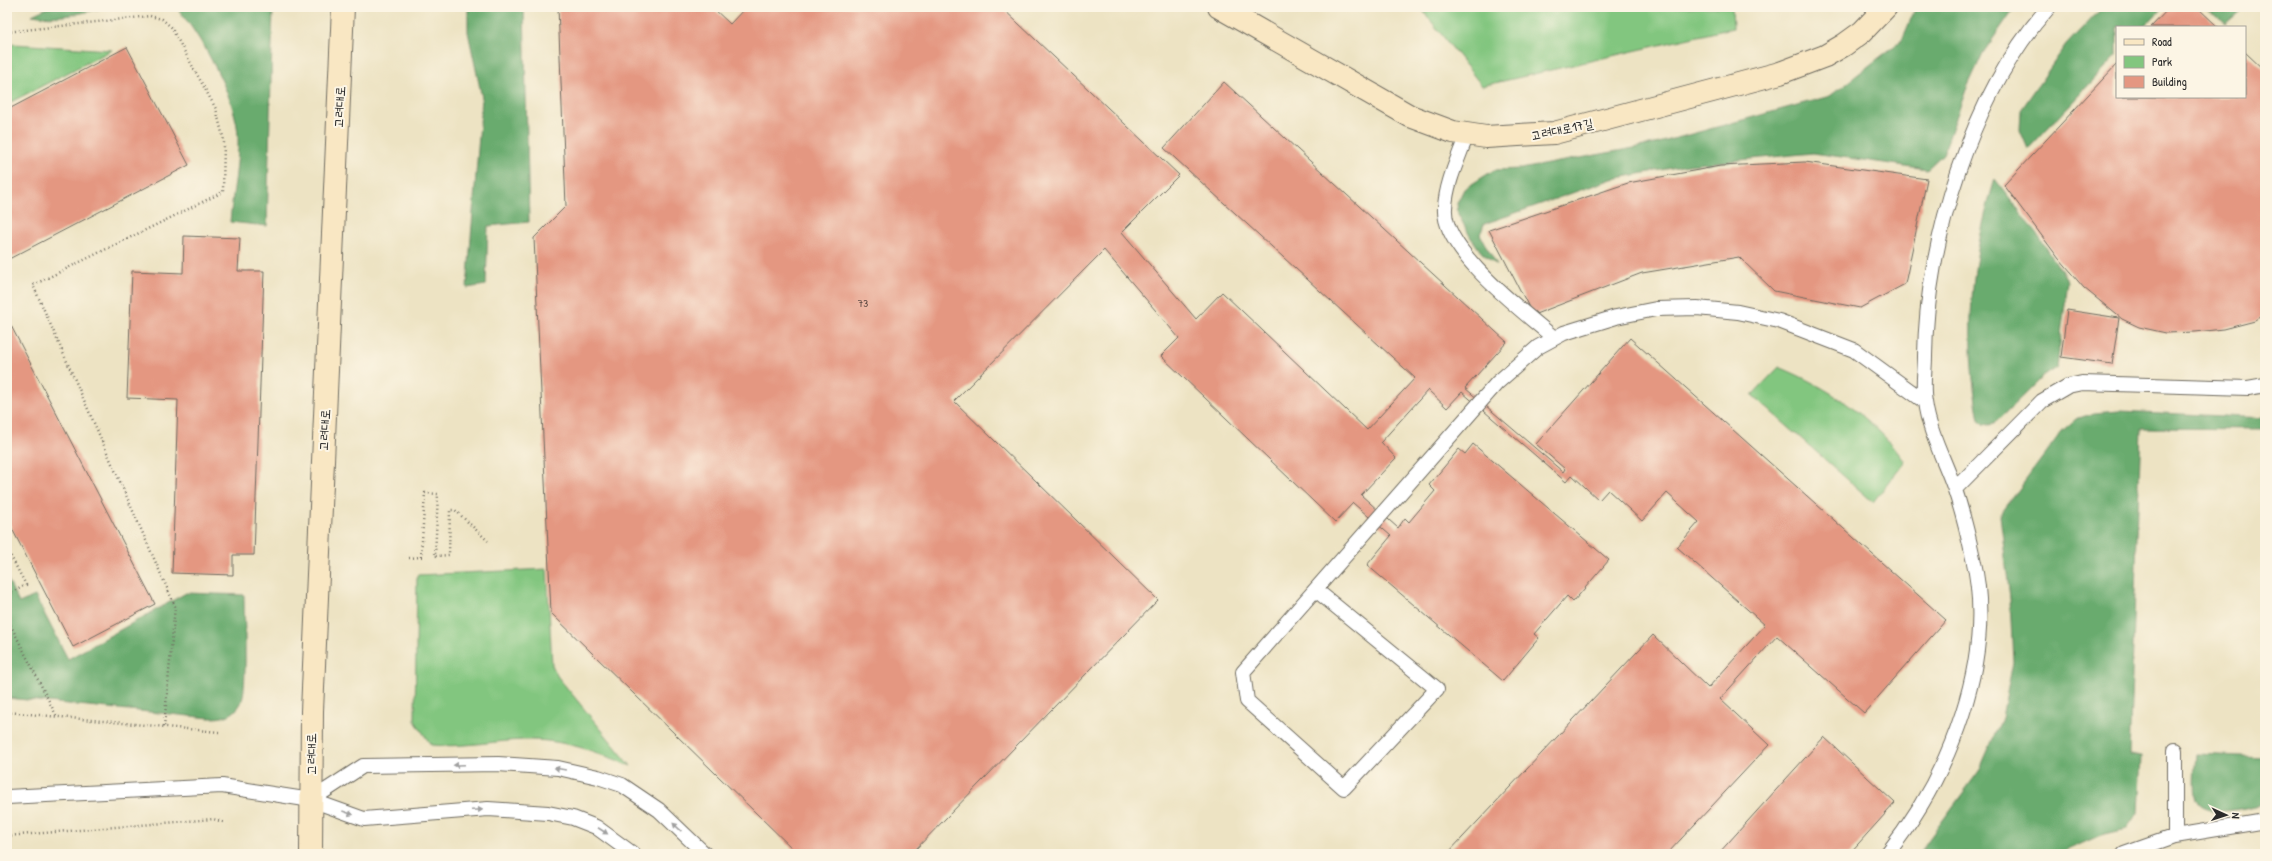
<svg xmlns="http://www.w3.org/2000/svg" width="2272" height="861" font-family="'Patrick Hand','Poor Story',sans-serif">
  <rect width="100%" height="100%" fill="#fcf5e5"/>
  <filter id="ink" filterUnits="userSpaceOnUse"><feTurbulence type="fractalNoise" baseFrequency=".025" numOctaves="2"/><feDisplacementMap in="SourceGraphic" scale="8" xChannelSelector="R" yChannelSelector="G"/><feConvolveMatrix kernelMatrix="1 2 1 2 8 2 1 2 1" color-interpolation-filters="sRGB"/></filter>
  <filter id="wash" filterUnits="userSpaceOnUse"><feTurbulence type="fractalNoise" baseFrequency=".012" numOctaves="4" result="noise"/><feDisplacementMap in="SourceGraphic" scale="16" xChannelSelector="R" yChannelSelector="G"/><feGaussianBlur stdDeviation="0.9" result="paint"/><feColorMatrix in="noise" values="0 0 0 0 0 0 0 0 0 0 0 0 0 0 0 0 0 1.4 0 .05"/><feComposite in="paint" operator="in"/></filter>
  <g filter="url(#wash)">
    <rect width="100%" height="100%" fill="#ede3c3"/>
    <path fill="#82c67f" stroke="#567855" d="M1420,7H1732L1733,28L1482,86Z
      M13,44L112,50L7,104V47Z
      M1779,367C1830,388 1873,417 1905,462L1873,502L1752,395Z
      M547,569L552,665L558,677L631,766C594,751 564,739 523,740C493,741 461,748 431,745L415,721L417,575Z"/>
    <path fill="#69ab6e" stroke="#4a6b4c" d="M49,7H107C83,13 57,20 32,15Z
      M176,7H273L267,226L230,222C232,195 239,165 238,137C238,101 200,34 176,7Z
      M468,7H524L529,222L488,226L486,285L467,288L482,98L468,32Z
      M1916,7H2015L1983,53L1966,90L1943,154L1927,169L1813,153L1688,165L1612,179L1484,224L1480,235L1497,265L1482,253L1471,238L1458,214L1457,203L1464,189L1494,170L1521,169L1655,144L1830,96L1902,40Z
      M2102,7H2163L2144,27H2117V55L2028,149L2020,130L2021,110L2066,45Z
      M2205,7H2245L2225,24Z
      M1995,179L2038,235L2068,281L2057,367L2042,377L1997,421L1990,425L1983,424L1979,419C1963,340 1971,256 1995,179Z
      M2120,411L2265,418V429L2141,428L2129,756L2141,757L2138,813L2127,829L2101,835L2058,854H1918L1979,771L2002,718L2013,662L2010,599L2000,515L2062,431L2076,419L2094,413Z
      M7,578L19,603L35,596L68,659L186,593L244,595C244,613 248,691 241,703C234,716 223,718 210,718L7,698Z
      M2196,754L2265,757V804C2247,807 2199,822 2195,795C2193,783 2195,767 2196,754Z"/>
    <g id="blocks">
      <path fill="#e49781" d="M558,7H712L730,24L746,7H1001L1179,175L1122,232L1196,319L1222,292L1367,430L1415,378L1164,148L1224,82L1507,342L1465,388L1563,472L1565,469L1536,444L1630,338L1946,620L1864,713L1777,636L1720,699L1769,745L1667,854H1447L1653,635L1708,688L1765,625L1677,547L1699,522L1667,493L1642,521L1608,490L1599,500L1572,475L1566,482L1462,392L1447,408L1428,390L1381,442L1396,458L1361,495L1398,528L1405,518L1409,522L1435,491L1429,485L1459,449L1465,454L1473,444L1609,560L1573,602L1567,596L1534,634L1539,638L1503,681L1367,565L1391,536L1353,503L1335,522L1161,356L1179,338L1104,250L954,401L1158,600L911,854H798L551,613L534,238L566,206Z
        M2170,7H2197L2218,27H2151Z
        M127,47L189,165L7,260V110Z
        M2245,52L2265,71V314L2255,321L2224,329L2195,332L2166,333L2139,327L2122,319L2084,288L2059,259L2004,185L2117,64V97H2245Z
        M1805,162L1927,179L1905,284L1860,308L1774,291L1739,257L1642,273L1533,315L1489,230L1628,183L1720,166Z
        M184,236L240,238L238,271H264L254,555H233V575L172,573L178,400L127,398L132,271L183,273Z
        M2067,310L2119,318L2112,364L2061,357Z
        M7,318L155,604L73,647L7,519Z
        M1824,737L1895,803L1849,854H1718Z"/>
    </g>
  </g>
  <g filter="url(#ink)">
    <use href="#blocks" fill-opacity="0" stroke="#6f6b60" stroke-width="1"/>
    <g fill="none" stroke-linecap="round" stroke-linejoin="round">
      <g stroke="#6f6b60" stroke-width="16">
        <path id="lane" d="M1467,134C1459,157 1446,183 1445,208C1442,251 1523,311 1554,338
          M1955,489L2042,401L2068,386L2082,383L2248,388L2265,385
          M1316,590L1437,689L1344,788L1247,701L1243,672L1497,383L1538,347L1564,333L1616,317L1656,309L1697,308L1738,312L1779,321L1854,350L1924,401
          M2175,750V836
          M7,797L222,786L311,800L364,819L488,809L548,813L573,818L596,827L633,854
          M311,800L363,766L498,764L558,768L598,777L622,785L659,810L705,854
          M1887,854C1949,776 1997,658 1973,558C1968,535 1962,510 1954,487C1944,459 1929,432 1925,402C1922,387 1925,371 1925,356C1926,242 1972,93 2049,7
          M2124,854L2175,836L2265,821"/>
      </g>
      <g stroke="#6f6b60" stroke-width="24">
        <path id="secondary" d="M1219,7L1410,116L1453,132L1486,137L1554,133L1780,73L1825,56L1844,45L1862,32L1886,7
          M311,854L312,711L343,7"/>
      </g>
      <path stroke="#6f6b60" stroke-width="2.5" stroke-dasharray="1 3" stroke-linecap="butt" d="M7,32L150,16L162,19L171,27L216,109L224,141L223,192L33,285L175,606L164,727
        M7,520H8
        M7,549L26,585L7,595
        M409,558L421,557L425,493L438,494L435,556L449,555L450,510H455L488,541
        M7,618L57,717
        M7,712L219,732
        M7,836L213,819L223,822"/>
      <use href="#lane" stroke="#fff" stroke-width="14"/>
      <use href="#secondary" stroke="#f9e7c3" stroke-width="22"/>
    </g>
    <defs><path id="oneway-solid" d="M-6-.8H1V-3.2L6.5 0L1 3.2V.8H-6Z"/></defs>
    <g fill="#a0a0a0">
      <use href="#oneway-solid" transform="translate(459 765) rotate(178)"/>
      <use href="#oneway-solid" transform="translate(560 769) rotate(-170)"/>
      <use href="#oneway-solid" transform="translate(477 810) rotate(-3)"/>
      <use href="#oneway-solid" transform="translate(348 813) rotate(19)"/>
      <use href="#oneway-solid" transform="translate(677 827) rotate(-137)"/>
      <use href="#oneway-solid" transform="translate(603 831) rotate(33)"/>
    </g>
  </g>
  <g text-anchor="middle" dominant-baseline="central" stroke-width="4" stroke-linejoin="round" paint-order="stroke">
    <g font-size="11" fill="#594640">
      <text x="863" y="303">73</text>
    </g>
    <g font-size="13" fill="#2b2b2b" stroke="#fcf5e5">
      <text transform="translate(339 107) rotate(-87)">고려대로</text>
      <text transform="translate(1562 129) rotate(-12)">고려대로17길</text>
      <text transform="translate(324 430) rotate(-87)">고려대로</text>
      <text transform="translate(311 754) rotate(-90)">고려대로</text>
    </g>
  </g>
  <rect width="2272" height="861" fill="none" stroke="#fcf5e5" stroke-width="24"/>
  <rect x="2116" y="26" width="130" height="72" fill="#fcf5e5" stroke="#a8a49b"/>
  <rect x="2124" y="39" width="20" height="6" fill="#f9e7c3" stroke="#a8a49b"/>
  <text x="2152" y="46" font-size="12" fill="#2b2b2b">Road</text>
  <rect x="2124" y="56" width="20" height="12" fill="#82c67f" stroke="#a8a49b"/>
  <text x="2152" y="66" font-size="12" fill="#2b2b2b">Park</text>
  <rect x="2124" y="76" width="20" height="12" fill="#e49781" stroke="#a8a49b"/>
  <text x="2152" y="86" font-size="12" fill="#2b2b2b">Building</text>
  <g transform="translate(2226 815) rotate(93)" stroke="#fcf5e5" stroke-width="3" paint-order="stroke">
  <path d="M0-3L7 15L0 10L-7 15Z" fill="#2b2b2b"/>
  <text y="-6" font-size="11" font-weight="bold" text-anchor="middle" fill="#2b2b2b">N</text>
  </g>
</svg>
